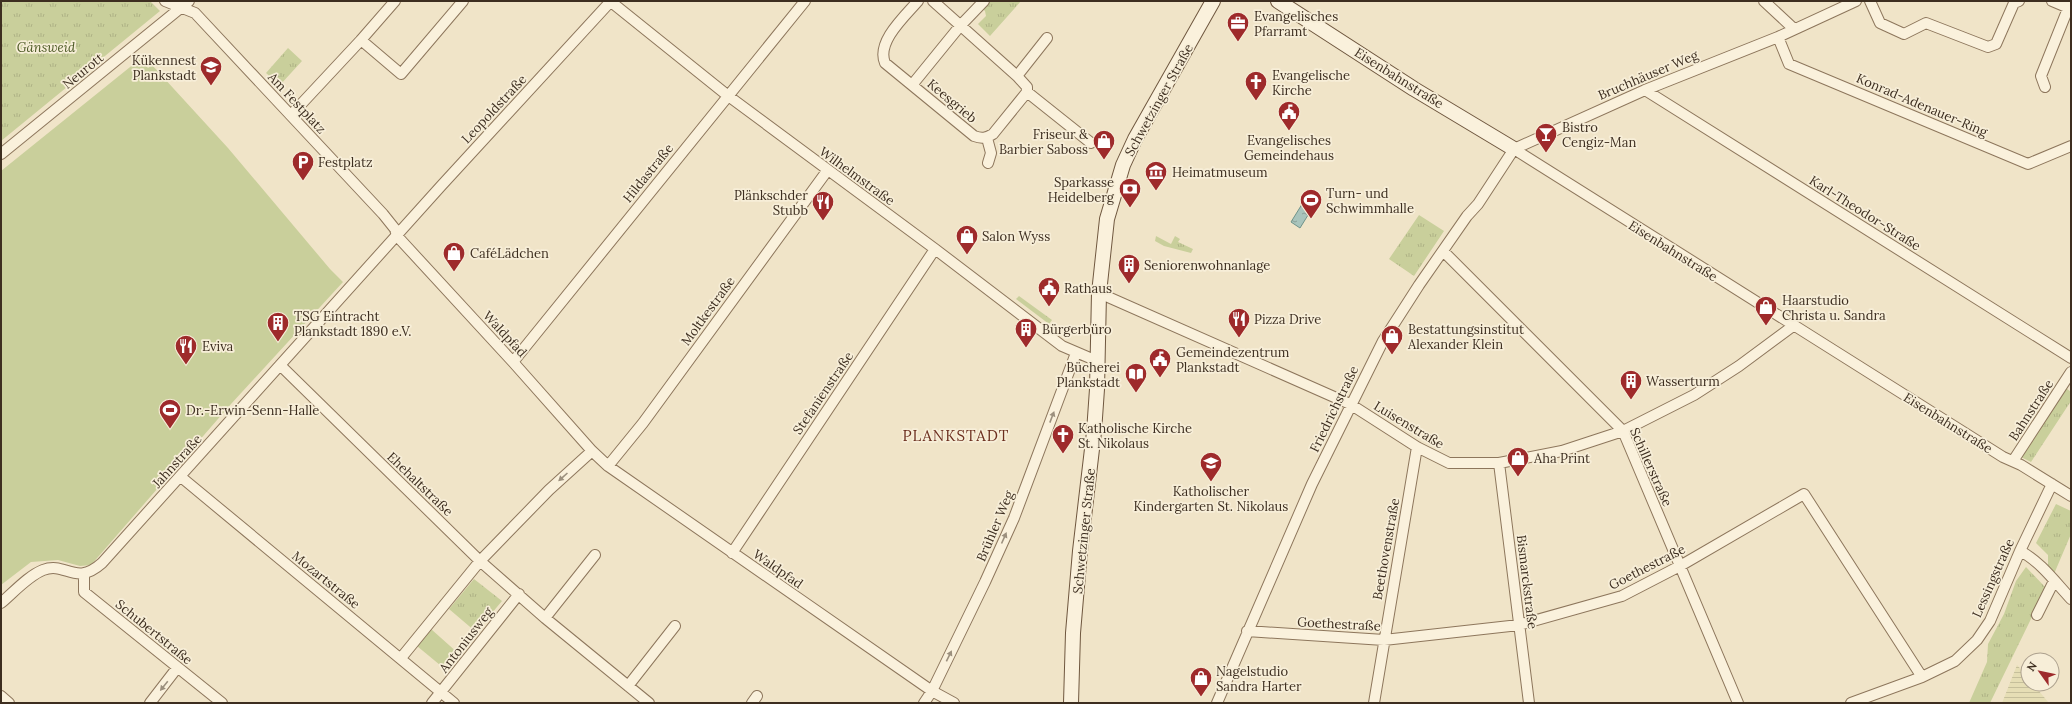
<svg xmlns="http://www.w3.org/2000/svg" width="2072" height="704" font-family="Lora,serif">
  <defs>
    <pattern id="farmland-rules" width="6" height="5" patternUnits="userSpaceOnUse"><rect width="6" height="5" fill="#e6deb5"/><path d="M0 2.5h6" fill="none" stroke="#c6bf9b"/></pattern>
    <pattern id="grass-tufts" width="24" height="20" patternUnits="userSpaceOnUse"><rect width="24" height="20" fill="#c9cf9b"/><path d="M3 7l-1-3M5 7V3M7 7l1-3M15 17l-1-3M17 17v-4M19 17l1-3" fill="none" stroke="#aeb285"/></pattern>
    <pattern id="water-ripples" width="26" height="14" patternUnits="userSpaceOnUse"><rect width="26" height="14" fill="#a9c4bc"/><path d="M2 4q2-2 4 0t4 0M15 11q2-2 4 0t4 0" fill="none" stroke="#8ba098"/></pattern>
  </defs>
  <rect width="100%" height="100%" fill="#f0e4c8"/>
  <path fill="url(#farmland-rules)" d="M2017,665L2028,677V684H2033L2049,703H2002Z"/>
  <path fill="url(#grass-tufts)" d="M1,1H150L160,11L1,141Z
    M988,1H1021L990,36L978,24L986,16L985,11L982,8Z
    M288,48L302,61L280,85L266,73Z
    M1419,215L1444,231L1414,276L1389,259Z
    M1156,236L1171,244L1175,236L1180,239L1178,242L1193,249L1191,253L1164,246L1155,241Z
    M1019,296L1052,320L1049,324L1016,299Z
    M2066,388L2071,392V401L2031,462L2019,456Z
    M2056,504L2071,511V534L2054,574L2048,567V555L2036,543Z
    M2026,567L2046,588L1990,703H1969L1987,662L1988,644L2004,614L2016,581Z
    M474,579L502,601L476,632L449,609Z"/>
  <path fill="#c9cf9b" d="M140,59L148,68L152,65L228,148L330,269L343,282L231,404L91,565L80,566L58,560L31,562L1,585V171Z
    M431,629L459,654L446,670L417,646Z"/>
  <path fill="url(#water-ripples)" stroke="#6f938a" d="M1304,201L1313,207L1300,228L1291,222Z"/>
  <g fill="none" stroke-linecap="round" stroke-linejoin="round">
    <g stroke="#8d765c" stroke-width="12">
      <path id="street" d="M165,1L195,13L383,214L395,229L397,236L513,362L592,451L608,466L932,691L954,703
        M610,1L727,95L935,249L1062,346L1097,361
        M918,1C905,16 876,42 885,63L974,136C982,139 986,138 993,134L1027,92
        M933,1L1017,76L1027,87V92L1091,143
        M1764,1L1794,29
        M1870,1L1880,23L1904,34L1926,23L1988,47L1996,44L2014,3L2019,1
        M2052,1L2071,9
        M1778,37L1789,64L2028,164L2071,146
        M361,40L401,74L463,1
        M1017,76L1047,38
        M912,85L960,26L984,1
        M2045,87L2041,76L2071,1
        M1645,90L2071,358
        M291,115L361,40L395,1
        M987,138L991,153L988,163
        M1514,149L2003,457L2021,465L2071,496
        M1,154L189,1
        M1443,251L1623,431L1738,703
        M1099,293L1350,404L1417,447L1449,463H1499L1562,451L1623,431L1694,395L1739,366L1793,326
        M513,362L805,1
        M280,365L480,561L545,618L649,703
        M2013,461L2071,372
        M1499,463L1529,703
        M608,466L643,423L827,171
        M181,477L454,703
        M2020,551C2040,561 2056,583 2071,599
        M732,553L935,249
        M84,574V592L222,703
        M1,603C14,592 28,576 43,570C66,561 75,587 102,563L441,186L611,1
        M2037,615L2054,581
        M545,618L595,555
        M1247,631L1384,640L1519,625L1622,596L1680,566L1804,494L1922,677
        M401,658L480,561L549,490L592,451
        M628,686L675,626
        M1,696L9,703
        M150,703L177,668
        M432,703L519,594
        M752,703L757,696
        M924,703L932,691L985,582L1014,518L1076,353
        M1217,703L1312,484L1383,341L1419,285L1467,216L1478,204L1514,149L1645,90L1778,37L1856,1
        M1374,703L1417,447
        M1851,703L1922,677L1955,661L1977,640L1990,621L2020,551L2052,484"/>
    </g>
    <g stroke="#6f573f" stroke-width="16">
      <path id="secondary" d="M1278,1L1414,89L1514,149
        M1071,703L1073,633L1080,551L1094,432L1097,389L1099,293L1107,219L1123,165L1135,139L1213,1"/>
    </g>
    <use href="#street" stroke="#faf1dc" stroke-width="10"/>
    <use href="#secondary" stroke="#faf1dc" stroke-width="14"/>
  </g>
  <defs><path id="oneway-solid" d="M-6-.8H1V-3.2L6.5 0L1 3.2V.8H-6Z"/></defs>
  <g fill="#9c907e">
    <use href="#oneway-solid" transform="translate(1052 417) rotate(-69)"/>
    <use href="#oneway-solid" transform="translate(563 477) rotate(138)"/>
    <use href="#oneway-solid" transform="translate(1004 538) rotate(-66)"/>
    <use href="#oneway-solid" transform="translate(949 656) rotate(-64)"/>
    <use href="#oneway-solid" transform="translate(164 686) rotate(129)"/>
  </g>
  <defs>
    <g id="office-pin" transform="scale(1.15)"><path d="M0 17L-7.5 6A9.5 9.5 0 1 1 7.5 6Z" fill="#9e2a2b" stroke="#f7eed8"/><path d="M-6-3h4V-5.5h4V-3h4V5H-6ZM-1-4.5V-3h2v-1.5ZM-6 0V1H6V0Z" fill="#fff"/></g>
    <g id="school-pin" transform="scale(1.15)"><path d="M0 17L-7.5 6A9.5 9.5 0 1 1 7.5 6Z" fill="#9e2a2b" stroke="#f7eed8"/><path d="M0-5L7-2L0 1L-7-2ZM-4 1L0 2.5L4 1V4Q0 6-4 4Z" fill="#fff"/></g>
    <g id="church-pin" transform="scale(1.15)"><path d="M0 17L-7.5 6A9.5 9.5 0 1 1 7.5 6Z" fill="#9e2a2b" stroke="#f7eed8"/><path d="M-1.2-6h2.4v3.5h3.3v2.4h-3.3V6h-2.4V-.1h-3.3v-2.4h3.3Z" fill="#fff"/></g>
    <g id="civic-pin" transform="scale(1.15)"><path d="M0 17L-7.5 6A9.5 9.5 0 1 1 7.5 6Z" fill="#9e2a2b" stroke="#f7eed8"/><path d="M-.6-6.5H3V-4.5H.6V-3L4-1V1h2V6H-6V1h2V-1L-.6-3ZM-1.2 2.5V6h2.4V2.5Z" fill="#fff"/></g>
    <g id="bar-pin" transform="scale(1.15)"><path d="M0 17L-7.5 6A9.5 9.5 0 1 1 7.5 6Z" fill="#9e2a2b" stroke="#f7eed8"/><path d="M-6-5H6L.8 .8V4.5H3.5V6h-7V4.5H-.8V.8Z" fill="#fff"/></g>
    <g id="shop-pin" transform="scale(1.15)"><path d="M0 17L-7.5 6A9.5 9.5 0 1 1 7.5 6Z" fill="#9e2a2b" stroke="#f7eed8"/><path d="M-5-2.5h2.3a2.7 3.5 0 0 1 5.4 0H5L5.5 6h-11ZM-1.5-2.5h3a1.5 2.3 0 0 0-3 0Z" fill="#fff"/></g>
    <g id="parking-pin" transform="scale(1.15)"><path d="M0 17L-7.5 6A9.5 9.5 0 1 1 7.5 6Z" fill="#9e2a2b" stroke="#f7eed8"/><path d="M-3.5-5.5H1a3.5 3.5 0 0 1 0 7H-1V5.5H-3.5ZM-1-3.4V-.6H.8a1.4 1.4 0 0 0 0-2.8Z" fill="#fff"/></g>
    <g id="museum-pin" transform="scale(1.15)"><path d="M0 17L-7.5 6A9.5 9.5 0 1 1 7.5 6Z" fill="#9e2a2b" stroke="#f7eed8"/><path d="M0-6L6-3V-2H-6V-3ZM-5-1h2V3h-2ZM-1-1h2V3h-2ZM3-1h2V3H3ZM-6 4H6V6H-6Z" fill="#fff"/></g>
    <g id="bank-pin" transform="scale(1.15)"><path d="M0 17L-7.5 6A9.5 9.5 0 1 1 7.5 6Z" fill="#9e2a2b" stroke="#f7eed8"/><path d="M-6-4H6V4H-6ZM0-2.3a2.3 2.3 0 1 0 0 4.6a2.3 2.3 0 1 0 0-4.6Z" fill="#fff"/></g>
    <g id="stadium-pin" transform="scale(1.15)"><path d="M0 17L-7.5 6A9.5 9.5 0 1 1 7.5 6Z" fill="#9e2a2b" stroke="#f7eed8"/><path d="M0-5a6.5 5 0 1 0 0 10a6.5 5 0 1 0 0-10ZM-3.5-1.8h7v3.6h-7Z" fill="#fff"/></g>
    <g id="restaurant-pin" transform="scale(1.15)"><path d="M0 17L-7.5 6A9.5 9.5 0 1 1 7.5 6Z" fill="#9e2a2b" stroke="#f7eed8"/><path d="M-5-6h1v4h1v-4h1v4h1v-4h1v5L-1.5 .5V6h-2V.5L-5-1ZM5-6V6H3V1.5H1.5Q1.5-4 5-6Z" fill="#fff"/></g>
    <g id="building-pin" transform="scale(1.15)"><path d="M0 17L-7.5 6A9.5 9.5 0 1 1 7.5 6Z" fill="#9e2a2b" stroke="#f7eed8"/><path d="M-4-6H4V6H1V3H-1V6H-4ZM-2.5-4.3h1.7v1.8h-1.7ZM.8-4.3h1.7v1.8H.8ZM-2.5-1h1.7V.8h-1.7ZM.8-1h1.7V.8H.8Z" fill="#fff"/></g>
    <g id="library-pin" transform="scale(1.15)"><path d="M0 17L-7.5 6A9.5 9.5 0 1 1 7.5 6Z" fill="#9e2a2b" stroke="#f7eed8"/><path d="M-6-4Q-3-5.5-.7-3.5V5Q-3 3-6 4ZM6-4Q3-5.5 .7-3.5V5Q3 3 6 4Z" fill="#fff"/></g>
  </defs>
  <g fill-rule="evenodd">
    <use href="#office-pin" x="1238" y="23"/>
    <use href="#school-pin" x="211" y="67"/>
    <use href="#church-pin" x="1256" y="82"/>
    <use href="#civic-pin" x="1289" y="112"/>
    <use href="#bar-pin" x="1546" y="134"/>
    <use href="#shop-pin" x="1104" y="141"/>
    <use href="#parking-pin" x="303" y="162"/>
    <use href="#museum-pin" x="1156" y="172"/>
    <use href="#bank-pin" x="1130" y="189"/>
    <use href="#stadium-pin" x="1311" y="200"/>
    <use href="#restaurant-pin" x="823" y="202"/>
    <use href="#shop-pin" x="967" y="236"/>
    <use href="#shop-pin" x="454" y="253"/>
    <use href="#building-pin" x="1129" y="265"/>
    <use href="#civic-pin" x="1049" y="288"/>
    <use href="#shop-pin" x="1766" y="307"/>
    <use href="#restaurant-pin" x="1239" y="319"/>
    <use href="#building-pin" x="278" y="323"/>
    <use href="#building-pin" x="1026" y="329"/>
    <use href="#shop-pin" x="1392" y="336"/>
    <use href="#restaurant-pin" x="186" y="346"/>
    <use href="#civic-pin" x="1160" y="359"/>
    <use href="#library-pin" x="1136" y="374"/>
    <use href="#building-pin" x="1631" y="381"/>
    <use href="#stadium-pin" x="170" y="410"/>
    <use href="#church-pin" x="1063" y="435"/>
    <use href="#shop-pin" x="1518" y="458"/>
    <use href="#school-pin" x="1211" y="463"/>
    <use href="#shop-pin" x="1201" y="678"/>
  </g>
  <g text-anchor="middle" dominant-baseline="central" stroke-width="3.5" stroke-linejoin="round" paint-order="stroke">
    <g font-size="13" fill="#3d2e20" stroke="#f7eed8" text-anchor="start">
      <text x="1254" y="16">Evangelisches<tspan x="1254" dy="15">Pfarramt</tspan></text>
      <text x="196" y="60" text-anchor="end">Kükennest<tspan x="196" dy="15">Plankstadt</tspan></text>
      <text x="1272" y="75">Evangelische<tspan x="1272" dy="15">Kirche</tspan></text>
      <text x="1562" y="127">Bistro<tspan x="1562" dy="15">Cengiz-Man</tspan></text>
      <text x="1088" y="134" text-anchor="end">Friseur &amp;<tspan x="1088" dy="15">Barbier Saboss</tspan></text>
      <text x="1289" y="140" text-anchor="middle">Evangelisches<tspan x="1289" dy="15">Gemeindehaus</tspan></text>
      <text x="318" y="162">Festplatz</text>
      <text x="1172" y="172">Heimatmuseum</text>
      <text x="1114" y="182" text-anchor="end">Sparkasse<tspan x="1114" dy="15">Heidelberg</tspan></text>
      <text x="1326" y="193">Turn- und<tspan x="1326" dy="15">Schwimmhalle</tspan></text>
      <text x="808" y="195" text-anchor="end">Plänkschder<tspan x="808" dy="15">Stubb</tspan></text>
      <text x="982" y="236">Salon Wyss</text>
      <text x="470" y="253">CaféLädchen</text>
      <text x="1144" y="265">Seniorenwohnanlage</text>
      <text x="1064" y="288">Rathaus</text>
      <text x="1782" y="300">Haarstudio<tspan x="1782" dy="15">Christa u. Sandra</tspan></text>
      <text x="294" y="316">TSG Eintracht<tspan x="294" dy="15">Plankstadt 1890 e.V.</tspan></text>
      <text x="1254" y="319">Pizza Drive</text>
      <text x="1042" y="329">Bürgerbüro</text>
      <text x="1408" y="329">Bestattungsinstitut<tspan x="1408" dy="15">Alexander Klein</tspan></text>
      <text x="202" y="346">Eviva</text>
      <text x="1176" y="352">Gemeindezentrum<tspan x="1176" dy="15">Plankstadt</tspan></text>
      <text x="1120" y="367" text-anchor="end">Bücherei<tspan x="1120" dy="15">Plankstadt</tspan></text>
      <text x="1646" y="381">Wasserturm</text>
      <text x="186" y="410">Dr.-Erwin-Senn-Halle</text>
      <text x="1078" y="428">Katholische Kirche<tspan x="1078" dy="15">St. Nikolaus</tspan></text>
      <text x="1534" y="458">Aha Print</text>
      <text x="1211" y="491" text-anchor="middle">Katholischer<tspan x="1211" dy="15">Kindergarten St. Nikolaus</tspan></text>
      <text x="1216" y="671">Nagelstudio<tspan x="1216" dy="15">Sandra Harter</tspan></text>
    </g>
    <g font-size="13" font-style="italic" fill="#4d5a26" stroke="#f7eed8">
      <text x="46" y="47">Gänsweid</text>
    </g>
    <g font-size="13" fill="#3d2e20" stroke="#f7eed8">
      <text transform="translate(83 71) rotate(-39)">Neurott</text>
      <text transform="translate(1648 75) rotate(-23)">Bruchhäuser Weg</text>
      <text transform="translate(1399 78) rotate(32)">Eisenbahnstraße</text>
      <text transform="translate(1159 100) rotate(-61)">Schwetzinger Straße</text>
      <text transform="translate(952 101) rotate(40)">Keesgrieb</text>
      <text transform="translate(297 103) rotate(47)">Am Festplatz</text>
      <text transform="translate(1922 105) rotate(23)">Konrad-Adenauer-Ring</text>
      <text transform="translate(494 109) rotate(-47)">Leopoldstraße</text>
      <text transform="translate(648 173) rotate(-51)">Hildastraße</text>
      <text transform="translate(857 176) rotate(36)">Wilhelmstraße</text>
      <text transform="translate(1865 213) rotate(32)">Karl-Theodor-Straße</text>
      <text transform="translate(1673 251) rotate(32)">Eisenbahnstraße</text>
      <text transform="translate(708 311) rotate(-54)">Moltkestraße</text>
      <text transform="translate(505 334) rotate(47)">Waldpfad</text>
      <text transform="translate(823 393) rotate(-56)">Stefanienstraße</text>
      <text transform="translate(1334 409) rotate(-64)">Friedrichstraße</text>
      <text transform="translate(2031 410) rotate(-57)">Bahnstraße</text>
      <text transform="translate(1948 423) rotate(32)">Eisenbahnstraße</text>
      <text transform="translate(1409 425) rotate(31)">Luisenstraße</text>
      <text transform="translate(177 461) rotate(-48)">Jahnstraße</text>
      <text transform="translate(1651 467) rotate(66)">Schillerstraße</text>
      <text transform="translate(420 484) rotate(44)">Ehehaltstraße</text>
      <text transform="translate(995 526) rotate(-67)">Brühler Weg</text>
      <text transform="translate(1084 531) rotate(-84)">Schwetzinger Straße</text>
      <text transform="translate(1386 549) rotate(-80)">Beethovenstraße</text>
      <text transform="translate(1647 567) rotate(-27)">Goethestraße</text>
      <text transform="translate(778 569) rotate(35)">Waldpfad</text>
      <text transform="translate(1993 578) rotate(-66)">Lessingstraße</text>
      <text transform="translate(326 580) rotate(39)">Mozartstraße</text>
      <text transform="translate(1527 582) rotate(83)">Bismarckstraße</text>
      <text transform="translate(1339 624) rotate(3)">Goethestraße</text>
      <text transform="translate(154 632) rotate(39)">Schubertstraße</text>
      <text transform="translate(466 640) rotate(-52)">Antoniusweg</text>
    </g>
    <g font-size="15" letter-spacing="1" fill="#6b2e1e" stroke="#f7eed8">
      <text x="956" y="435">PLANKSTADT</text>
    </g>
  </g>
  <rect width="2072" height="704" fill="none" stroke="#3d2e20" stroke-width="4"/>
  <g transform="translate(2040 672) rotate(303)"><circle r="19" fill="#f7eed8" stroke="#ada18e"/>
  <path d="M0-3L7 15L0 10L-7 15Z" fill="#9e2a2b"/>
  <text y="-6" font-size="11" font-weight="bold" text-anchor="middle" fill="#3d2e20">N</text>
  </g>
</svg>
